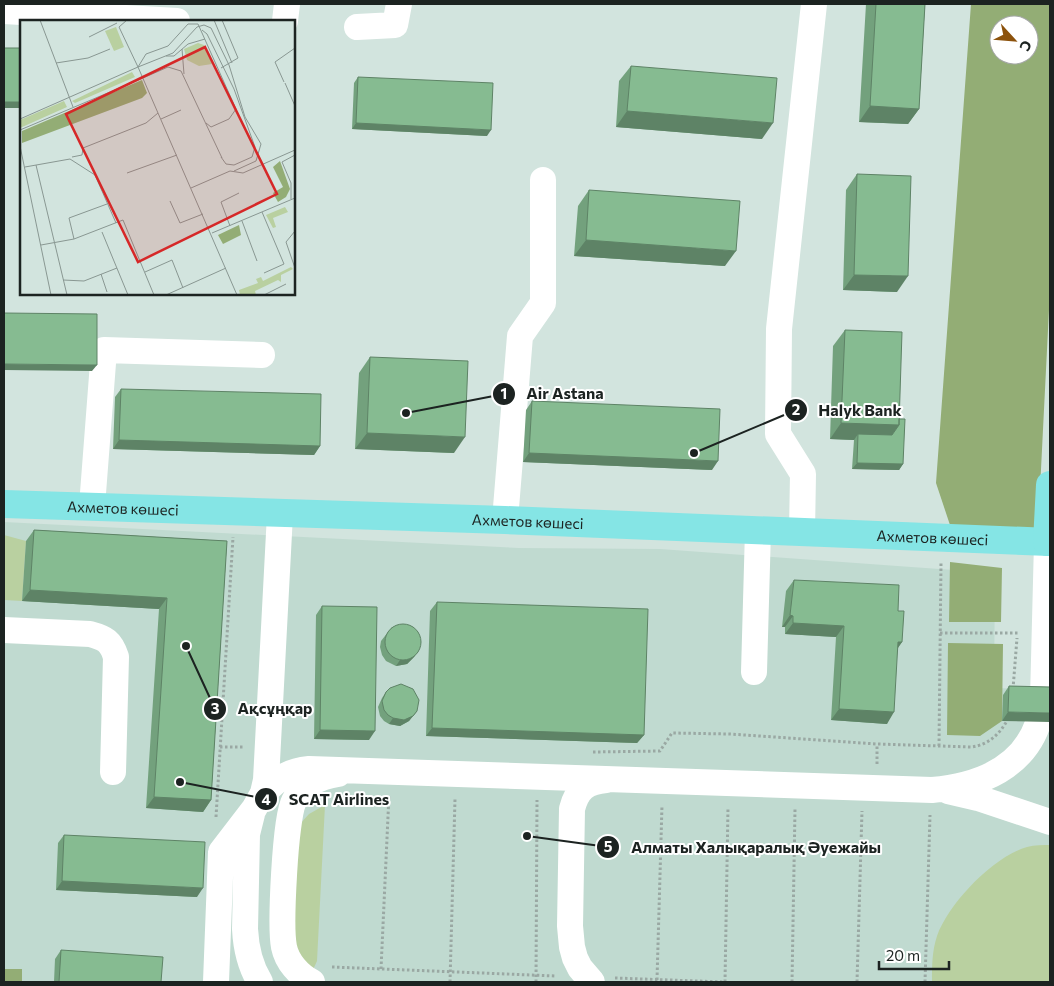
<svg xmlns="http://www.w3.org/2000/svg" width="1054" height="986" font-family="Commissioner,sans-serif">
  <rect width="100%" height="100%" fill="#d2e4de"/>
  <path fill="#c0dad0" d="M4,522L519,548L660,549L995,573L994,688L1050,690V982H4Z"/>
  <path fill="#b9d0a0" d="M4,535L26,541L22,601L4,600Z
    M325,805L317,961L312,972L307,968L293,940L299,825L309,814Z
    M1050,845V982L932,981C932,966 932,951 937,936C949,903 993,857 1027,847C1035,845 1043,845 1050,845Z"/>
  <path fill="#93ad75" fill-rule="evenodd" d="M971,4H1050V290L1038,529L950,525L936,483ZM999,25H1029V55H999Z
    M950,562L1002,568L1001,622H949Z
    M948,643L1003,644L1002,721L980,736L947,735Z
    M4,969H22V982H4Z"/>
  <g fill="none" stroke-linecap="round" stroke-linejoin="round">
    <path stroke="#9aa8a3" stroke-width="3" stroke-dasharray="2.5 2.5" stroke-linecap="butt" d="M940,633H1018
      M1013,689L1017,638
      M939,746L941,562
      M220,747H245
      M593,752L660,751L672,733L730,734L877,744L971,747C989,745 1001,733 1009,717
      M877,764V744
      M216,817L233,537
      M332,967L556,976
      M381,969L389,795
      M615,978L724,982
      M657,980L662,805
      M450,982L455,799
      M536,982L537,800
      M725,982L728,807
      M792,982L795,809
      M857,982L862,811
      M925,982L930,815"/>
    <path stroke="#fff" stroke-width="26" d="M4,11L177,21
      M285,21L287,4
      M357,27L395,25L399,4
      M92,506L104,350L262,355
      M505,520L520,336L543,303V180
      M802,532L803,474L778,434L779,329L814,4
      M4,630L90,634C105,638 111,641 116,657L113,772
      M754,672L758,530
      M948,791L978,798L1050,822
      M260,799C273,781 287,771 309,769L932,790C988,785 1037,761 1043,699L1047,542
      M252,814L247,834L245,929C246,948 250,966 260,982
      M216,982L221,852L254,809L263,793L266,780L280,514
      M312,982C299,975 287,962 284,947C280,927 285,818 294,801C303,784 319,777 338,774
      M592,982L580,968L575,958L572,947L570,926L572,809C577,789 586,782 606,780"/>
    <g stroke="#85e5e5" stroke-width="28">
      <path id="s1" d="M4,504L505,520L1050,542"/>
      <path d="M1047,542L1050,485"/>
    </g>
  </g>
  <path fill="#73a17d" d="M866,4H925L919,109L908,124L859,122Z
    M631,66L762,139L616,127L619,81Z
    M358,77L487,136L352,129L354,83Z
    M857,174L897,292L843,290L846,190Z
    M589,190L725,266L574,256L578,206Z
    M845,330L899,419L903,464L899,470L852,469L854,440L830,439L833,346Z
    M370,357L454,453L355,449L359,373Z
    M121,389L320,446L314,455L113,449L115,397Z
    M532,401L712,470L523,462L526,410Z
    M34,530L227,541L211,800L203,812L146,808L159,609L22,601L26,541Z
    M794,580L898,611L902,642L898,648L887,724L831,720L836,637L785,634V627H782L786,591Z
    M437,602L644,735L637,743L426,736L430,611Z
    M322,606L369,740L314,739L316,615Z
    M392,627L418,651L414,657L407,664L396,666L386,661L382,655L380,647L381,641Z
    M1009,686L1050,687L1002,721L1003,695Z
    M386,692L417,711L409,721L400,726L389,724L384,721L380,716L378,707L382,698Z
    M64,835L197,897L56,890L58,843Z
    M61,950L161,982H54L55,959Z"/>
  <path fill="#5e8366" d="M4,102H21V108H4Z
    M870,106L919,109L908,124L859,122Z
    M627,111L773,123L762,139L616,127Z
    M356,123L491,130L487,136L352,129Z
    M586,240L736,251L725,266L574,256Z
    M854,275L908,276L897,292L843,290Z
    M4,364L97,365L92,371L4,370Z
    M841,423L899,425L888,441L858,434L854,440L830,439Z
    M367,433L465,437L454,453L355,449Z
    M119,440L320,446L314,455L113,449Z
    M529,453L718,461L712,470L523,462Z
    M857,463L903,464L899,470L852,469Z
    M30,590L167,598L159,609L22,601Z
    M790,615L793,616L785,627H782Z
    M793,623L844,626L836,637L785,634Z
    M898,642H902L894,653Z
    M418,651L414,657L407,664L396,666L400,660Z
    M839,709L894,712L887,724L831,720Z
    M417,711L409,721L400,726L389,724L393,718Z
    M1008,712L1050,713V722L1002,721Z
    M432,728L644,735L637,743L426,736Z
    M320,730L375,731L369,740L314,739Z
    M154,797L211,800L203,812L146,808Z
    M62,881L203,888L197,897L56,890Z"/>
  <path fill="#86bb91" stroke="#5e8366" d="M876,4H925L919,109L870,106Z
    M4,48H21V102H4Z
    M631,66L777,78L773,123L627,111Z
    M358,77L493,83L491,130L356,123Z
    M857,174L911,176L908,276L854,275Z
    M589,190L740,201L736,251L586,240Z
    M4,313L97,314V365L4,364Z
    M845,330L902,332L899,425L841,423Z
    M370,357L468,361L465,437L367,433Z
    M121,389L321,394L320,446L119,440Z
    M532,401L720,409L718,461L529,453Z
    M899,419H905L903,464L857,463L858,434L892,435L899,425Z
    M34,530L227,541L211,800L154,797L167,598L30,590Z
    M794,580L899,585L898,611H904L902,642H898L894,712L839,709L844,626L793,623V616L790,615Z
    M437,602L648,609L644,735L432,728Z
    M322,606L377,607L375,731L320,730Z
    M385 642a18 18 0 1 1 36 0a18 18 0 1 1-36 0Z
    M401,684L413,689L419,700L417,711L413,716L404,720L393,718L388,715L384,710L382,701L386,692L390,688Z
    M1009,686L1050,687V713L1008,712Z
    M64,835L205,842L203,888L62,881Z
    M61,950L163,957L161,982H59Z"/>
  <g text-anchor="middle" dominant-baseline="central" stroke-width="4" stroke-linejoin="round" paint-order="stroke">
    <g font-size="15" fill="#1c2321" stroke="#fff">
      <text stroke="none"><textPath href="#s1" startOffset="119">Ахметов көшесі</textPath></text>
      <text stroke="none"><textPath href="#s1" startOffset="524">Ахметов көшесі</textPath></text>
      <text stroke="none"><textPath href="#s1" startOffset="929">Ахметов көшесі</textPath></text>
    </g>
  </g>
  <g transform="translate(20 20)">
    <rect width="275" height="275" fill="#d2e4de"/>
    <path d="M96,7L104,27L94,31L85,11ZM178,23L184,25L192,44L179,46L167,40L164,29ZM112,52L115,57L55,83L52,81ZM44,81L47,87L0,108V100ZM265,187L268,192L253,198L256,207L253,208L246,195ZM271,247L273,249L261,255V262L258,260L235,271L236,275H220L219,270L238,263L236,259L241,257L243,261Z" fill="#b9d0a0"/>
    <path d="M122,60L127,73L122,78L2,123V111ZM260,141L270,169L266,177L258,182L253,173L263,167L253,147ZM219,205L221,215L203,224L198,215Z" fill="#93ad75"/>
    <path fill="none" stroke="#899792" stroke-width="1" d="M20,0L53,87M107,0L99,7L118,47M194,0L212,43M182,10L187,14L214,69L235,127L232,137L214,145L206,144L201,137M69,17L97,3M162,29L164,54M146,36H154L168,24L185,19M36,43L68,38L90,29M118,47L153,33L177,7L184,5L191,8L209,45L225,97L241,124L236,141L214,151M118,47L126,34L148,26L168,4H178L216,89L209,99L191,107L186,103M201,48L218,38L202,0M123,58L148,47L161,51L202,138M264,62L255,42L275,28M265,63L275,86M0,99L118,47L217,275M141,99L161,90M0,110L123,58M0,126L31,275M52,137L62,135L63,128L126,103L138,93M16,145L47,275M5,147L50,139L75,155L96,203M107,153L157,135M171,168L210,151L223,153L275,130M271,179V163L262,142L275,135M150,181L160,203L183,194M242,192L264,244L244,253M222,201L237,241M210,206L201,182L219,173M275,211L266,222L275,248M82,212L108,275M192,213L275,178M54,219L49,198L87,184M21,225L54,219L103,200L134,275M125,252L152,240L163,268M81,254L87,272M43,260L64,261L97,248M146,275L206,248M244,275L266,264"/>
    <path fill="#d62828" fill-opacity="0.15" stroke="#d62828" stroke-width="2.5" d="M185,27L257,174L118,242L46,94Z"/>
    <rect width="275" height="275" fill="none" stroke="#1c2321" stroke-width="2.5"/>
  </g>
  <path fill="none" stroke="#1c2321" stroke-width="2" d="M406 413L504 394M694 453L796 410M186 646L215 709M180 782L266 799M527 836L608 847"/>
  <g fill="#1c2321" stroke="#fff" stroke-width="2">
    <circle cx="406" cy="413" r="5"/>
    <circle cx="694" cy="453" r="5"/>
    <circle cx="186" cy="646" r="5"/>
    <circle cx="180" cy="782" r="5"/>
    <circle cx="527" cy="836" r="5"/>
    <circle cx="504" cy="394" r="12"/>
    <circle cx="796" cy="410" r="12"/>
    <circle cx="215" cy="709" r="12"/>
    <circle cx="266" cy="799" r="12"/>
    <circle cx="608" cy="847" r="12"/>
  </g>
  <g font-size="15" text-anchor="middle" font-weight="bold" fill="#fff">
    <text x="504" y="399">1</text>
    <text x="796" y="415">2</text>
    <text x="215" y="714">3</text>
    <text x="266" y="805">4</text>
    <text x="608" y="852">5</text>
  </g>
  <g font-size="16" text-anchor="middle" font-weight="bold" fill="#1c2321" stroke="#fff" stroke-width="4" stroke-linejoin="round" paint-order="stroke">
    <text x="565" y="399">Air Astana</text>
    <text x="860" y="416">Halyk Bank</text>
    <text x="275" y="714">Ақсұңқар</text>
    <text x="339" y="805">SCAT Airlines</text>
    <text x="756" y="853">Алматы Халықаралық Әуежайы</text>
  </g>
  <rect width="1054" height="986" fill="none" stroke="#1c2321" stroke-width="10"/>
  <g transform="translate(1014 40) rotate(116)"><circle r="24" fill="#ffffff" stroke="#a4a7a6"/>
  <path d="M0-4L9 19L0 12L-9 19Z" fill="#8c520c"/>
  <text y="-8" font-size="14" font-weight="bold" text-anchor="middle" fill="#1c2321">С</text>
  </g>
  <path d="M879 961v8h70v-8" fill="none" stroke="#1c2321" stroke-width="2.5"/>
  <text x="886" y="961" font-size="15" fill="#1c2321" stroke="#ffffff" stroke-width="4" paint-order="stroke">20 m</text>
</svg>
